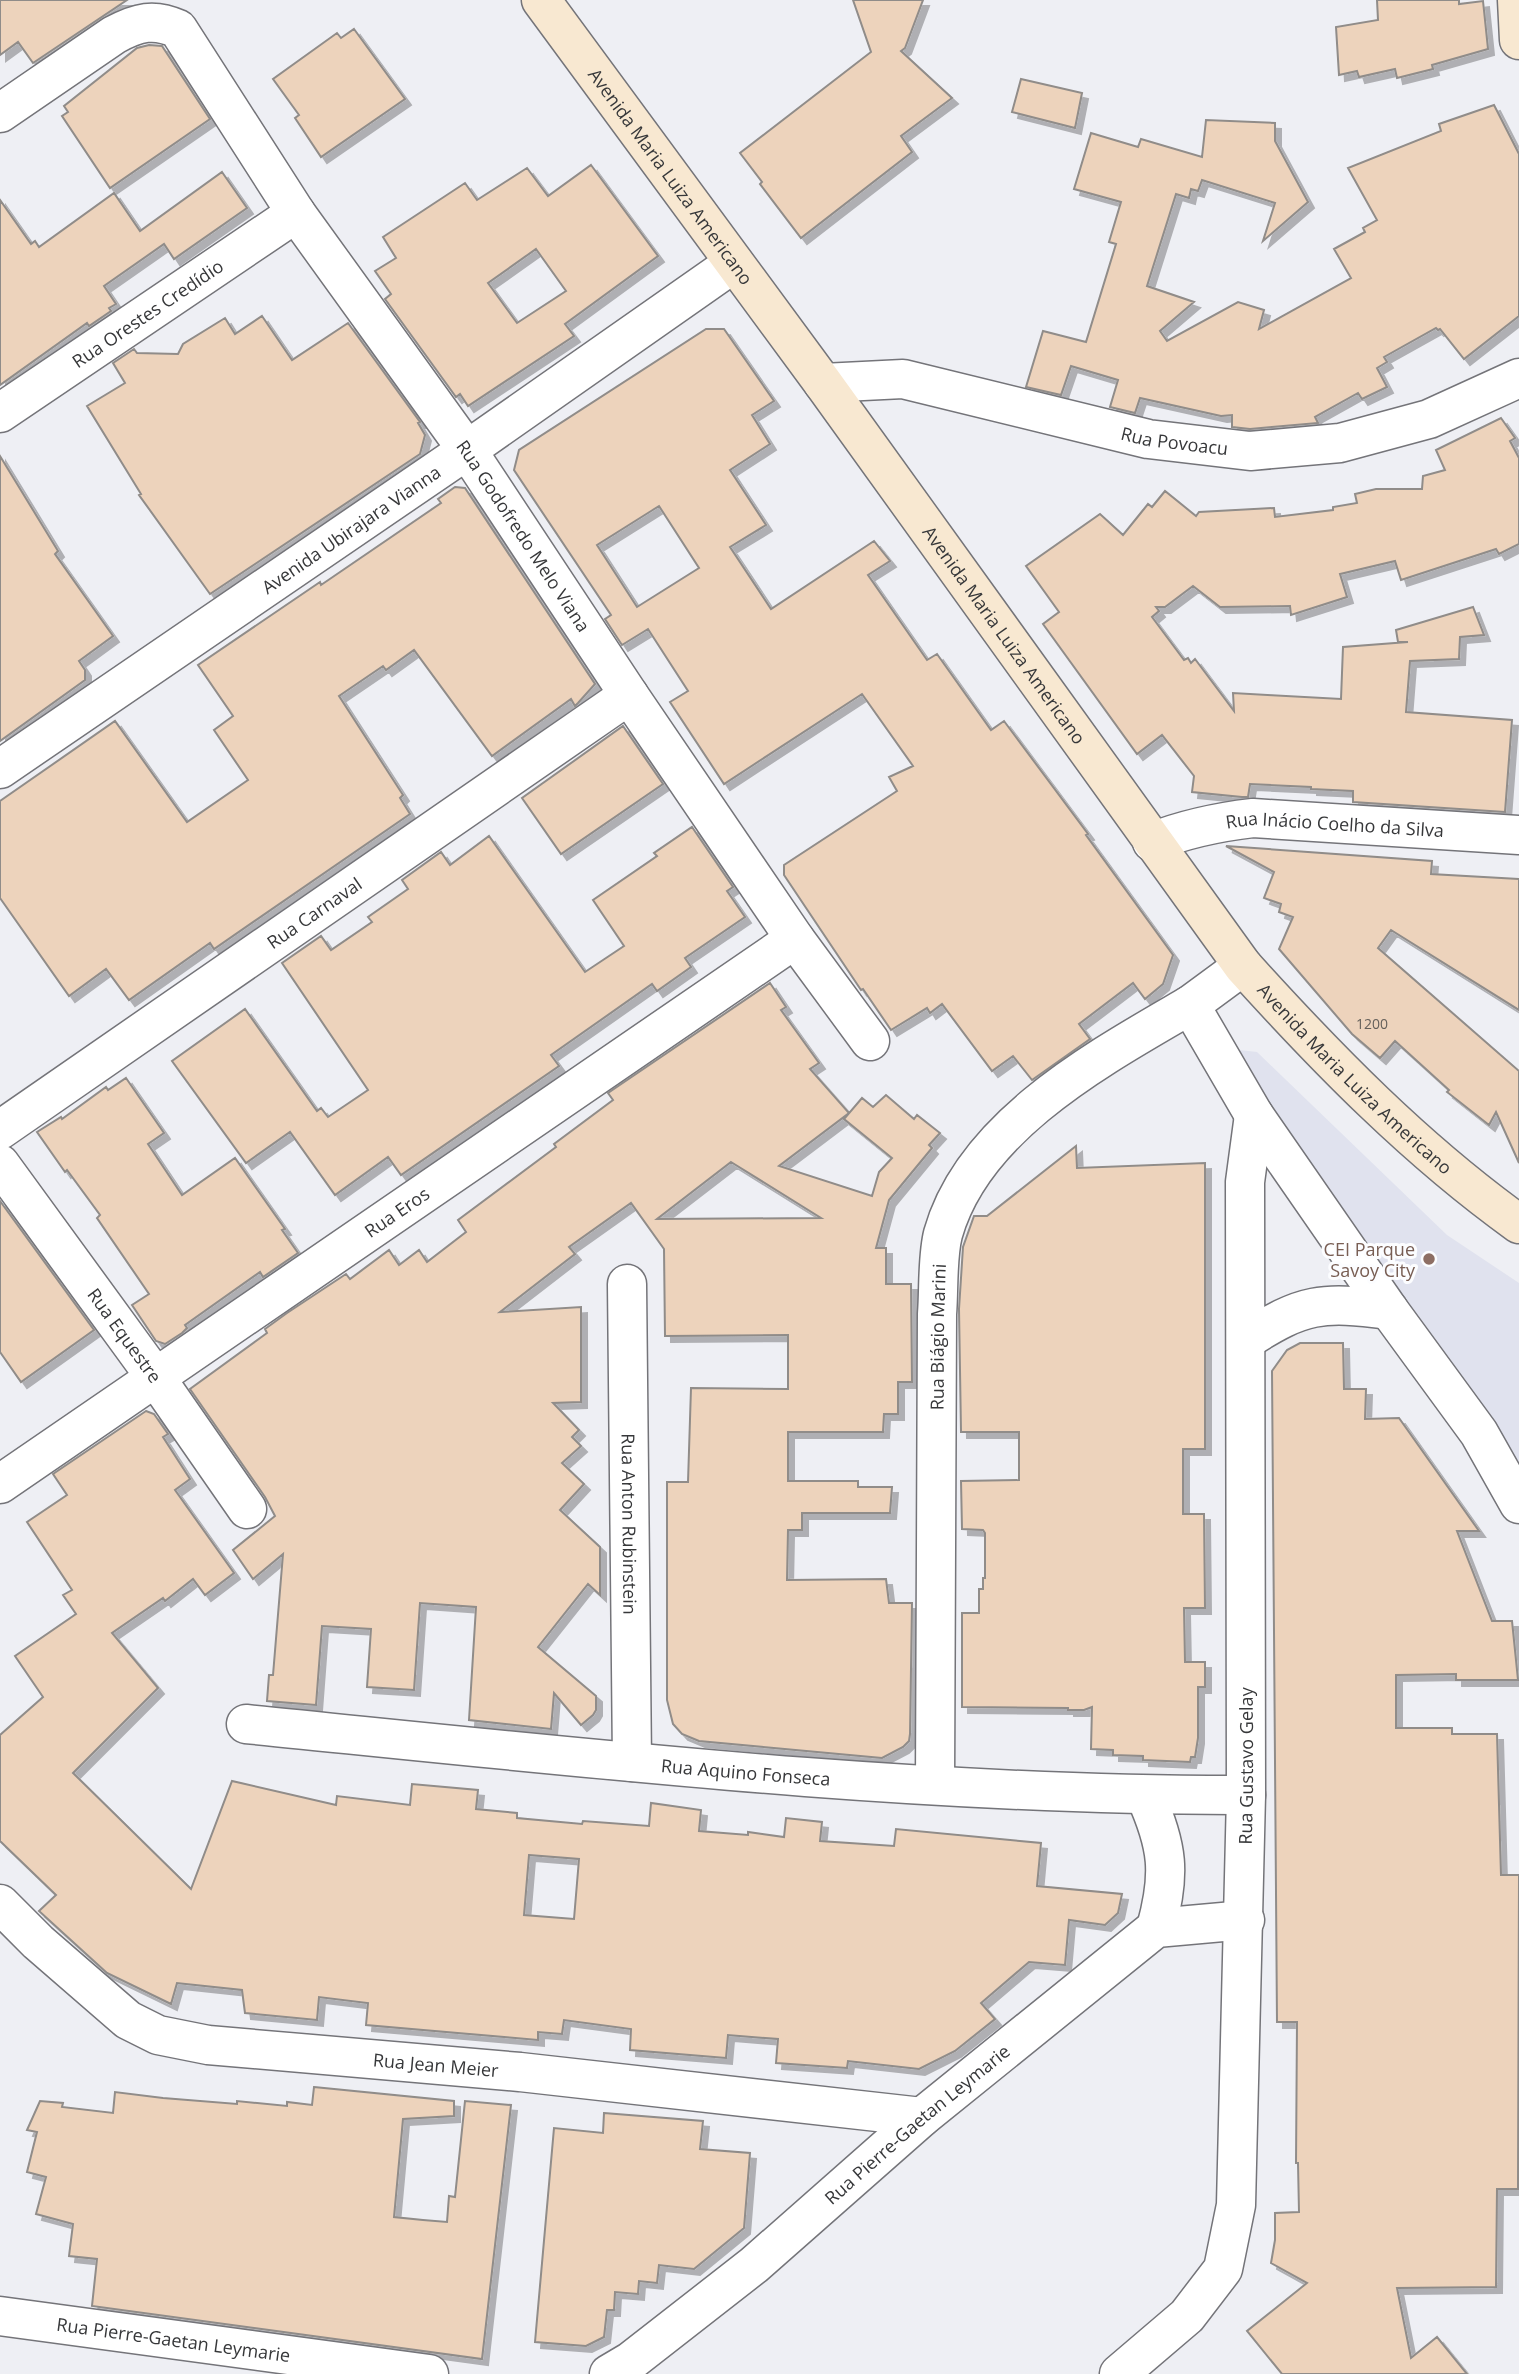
<svg xmlns="http://www.w3.org/2000/svg" width="1519" height="2374" font-family="'Open Sans',sans-serif">
  <defs>
    <filter id="shadow"><feDropShadow dx="6" dy="6" stdDeviation="0" flood-color="#0004"/></filter>
  </defs>
  <rect width="100%" height="100%" fill="#eeeff4"/>
  <path fill="#e0e2ee" d="M1239,1050L1257,1052L1447,1235L1519,1283V1463L1500,1430L1238,1070Z"/>
  <path fill="#edd3bc" stroke="#908c89" stroke-width="2" fill-rule="evenodd" filter="url(#shadow)" d="M0,0H127L33,63L18,42L0,55Z
    M853,0H923L905,48L901,51L952,98L901,136L912,152L801,238L760,184L762,182L740,153L871,52Z
    M1377,0H1459V4L1483,1L1488,49L1432,65L1433,69L1397,78L1395,69L1359,77L1357,71L1339,75L1336,27L1378,20Z
    M354,29L405,99L321,157L295,118L299,115L273,79L337,33L341,38Z
    M149,45L162,46L210,119L110,188L62,116L68,112L64,106L137,48Z
    M1021,79L1082,93L1075,128L1012,112Z
    M1494,105L1519,154V316L1464,359L1440,329L1438,330L1436,328L1384,357L1387,362L1377,368L1387,387L1362,399L1358,393L1315,417L1318,423L1250,429L1232,427V415L1221,416L1140,398L1135,413L1110,407L1118,380L1071,366L1061,395L1026,387L1043,331L1086,342L1116,244L1109,242L1121,202L1074,189L1091,133L1138,147L1141,139L1202,157L1206,120L1275,123V141L1308,202L1263,241L1275,203L1202,180L1198,191L1191,189L1189,198L1176,194L1147,286L1194,302L1160,331L1167,341L1238,302L1264,310L1259,329L1351,278L1334,249L1365,232L1363,228L1377,220L1348,168L1441,131L1439,124Z
    M591,165L658,256L565,324L574,336L468,406L460,394L456,397L385,299L391,294L375,271L396,258L383,237L465,183L477,200L527,168L548,196ZM536,249L566,291L517,323L488,283Z
    M222,172L247,208L174,259L164,244L104,286L116,304L109,308L111,311L89,326L87,323L0,385V200L31,244L35,241L39,247L114,193L140,231Z
    M262,316L292,360L348,323L420,422L418,423L425,435L420,454L210,594L139,495L141,494L87,406L125,383L113,363L134,349L137,353L178,354L183,344L225,318L235,334Z
    M706,329H724L774,401L752,415L770,444L730,470L766,525L730,547L771,609L874,541L890,561L868,575L927,660L937,654L991,730L1004,721L1088,834L1086,835L1173,955L1163,984L1145,999L1133,983L1079,1024L1090,1039L1032,1080L1013,1056L992,1071L942,1004L930,1013L927,1008L891,1030L863,989L861,990L784,875V865L897,791L889,777L913,766L862,694L724,784L670,702L688,691L648,629L622,645L605,619L611,615L514,470L519,450ZM659,506L699,568L637,607L597,545Z
    M1501,418L1515,438L1510,441L1519,458V544L1499,554L1496,549L1401,580L1395,561L1340,574L1347,597L1291,615L1290,606L1220,607L1193,586L1165,607H1156L1159,611L1152,617L1184,660L1188,658L1191,663L1195,659L1234,711L1233,693L1341,699L1343,647L1408,642H1398L1396,630L1473,607L1484,635L1460,637L1459,659L1410,661L1406,712L1512,720L1505,812L1353,802V791L1311,789V787L1250,784L1248,797H1242L1192,792L1194,776L1162,735L1137,754L1043,624L1059,612L1026,566L1100,514L1123,535L1148,504L1152,507L1165,491L1196,516L1199,512L1274,508L1275,517L1333,510V507L1357,503L1355,494L1376,489H1422L1423,476L1445,470L1436,450Z
    M0,456L58,551L55,554L113,636L79,661L85,670V680L0,741Z
    M455,487L465,488L595,684L578,703L575,706L571,699L492,756L414,650L386,670L383,666L339,696L403,795L400,798L410,814L214,949L210,943L129,1000L106,969L69,996L0,898V801L115,721L187,822L248,780L214,730L233,716L198,665L320,582L321,585L441,503L438,499Z
    M623,726L663,784L561,854L522,798Z
    M692,827L733,887L727,891L745,917L685,958L691,967L657,991L652,984L551,1055L559,1066L401,1175L388,1157L335,1195L290,1132L246,1163L172,1061L245,1009L317,1111L321,1108L328,1117L368,1090L282,963L321,936L331,950L372,922L368,917L408,889L402,880L441,852L450,865L489,836L585,972L624,946L593,900L657,856L654,853Z
    M1226,846L1432,861L1431,874L1519,879V1010L1391,930L1378,948L1519,1071V1163L1496,1112L1489,1125L1447,1092L1449,1090L1395,1041L1380,1058L1352,1034L1279,949L1293,917L1279,912L1281,904L1264,898L1274,872Z
    M770,983L786,1007L781,1010L819,1063L810,1069L849,1113L779,1166L872,1196L879,1172L892,1158L844,1119L862,1098L873,1107L886,1095L914,1119L917,1115L940,1133L929,1145L932,1148L889,1200L876,1248H886V1284H911L912,1382H898V1414H884L883,1432H788V1481H858V1487H892L890,1513H802V1530H788L787,1580L886,1579L889,1603H912L910,1734L909,1741L903,1747L882,1758L699,1741L682,1734L673,1724L667,1700V1482H688L691,1388L788,1389V1335L665,1336L664,1249L631,1203L569,1247L575,1254L500,1312L581,1307V1402L553,1403L579,1430L572,1437L581,1446L562,1463L584,1484L560,1510L600,1547V1595L588,1584L538,1647L596,1696V1710L593,1715L581,1725L554,1693L551,1729L469,1720L476,1607L420,1603L414,1690L367,1687L371,1629L322,1626L316,1705L267,1701L269,1675H273L283,1554L253,1579L233,1550L275,1516L265,1497L190,1389L267,1333L265,1329L287,1313L346,1274L350,1279L389,1250L399,1265L419,1250L427,1262L466,1232L458,1220L556,1147L554,1144L613,1100L608,1093ZM731,1162L821,1218L657,1219Z
    M126,1078L164,1133L148,1144L182,1195L235,1158L285,1229L282,1230L298,1253L263,1277L260,1272L185,1325L187,1328L182,1333L165,1344L156,1341L132,1305L149,1294L97,1218L100,1215L67,1170L65,1172L37,1132L61,1117L62,1119L106,1087L108,1090Z
    M1076,1146L1077,1168L1205,1163V1449H1183V1514H1204L1205,1608H1184L1185,1662H1205V1687H1198V1738L1195,1757H1191L1190,1762L1143,1760V1756L1113,1755V1750L1091,1749L1092,1707L1084,1710H1068V1708L962,1707V1613H979V1589H983V1578H985V1533L983,1530L962,1529L961,1481L1019,1480V1432H961L959,1309L963,1247L974,1216H987Z
    M0,1201L94,1330L21,1382L0,1352Z
    M1300,1343H1343L1344,1389H1366L1365,1419L1399,1418L1479,1531H1457L1492,1621H1512L1518,1680H1456V1674L1396,1675V1728H1452V1734H1497L1501,1875H1519L1518,2189H1497L1496,2287L1397,2288L1411,2358L1437,2337L1467,2374H1282L1247,2331L1307,2283L1271,2263L1275,2240V2213L1299,2212L1298,2163H1296L1297,2022H1277L1272,1371L1287,1350Z
    M146,1411L154,1414L168,1434L163,1437L190,1479L175,1490L234,1573L205,1595L193,1579L165,1601L163,1598L112,1633L158,1688L73,1773L191,1889L232,1781L336,1805L337,1796L410,1805L412,1784L478,1790L476,1809L517,1813V1818L582,1824L583,1821L649,1826L651,1803L701,1810L699,1831L748,1835V1832L784,1837L786,1818L822,1822L820,1841L894,1846L896,1829L1041,1843L1037,1886L1122,1894L1118,1913L1105,1925L1069,1920L1065,1965L1029,1962L981,2003L995,2019L955,2051L919,2069L848,2061L847,2068L776,2063L778,2039L728,2035L726,2058L630,2050L631,2029L564,2020L562,2034L538,2032V2040L366,2025L368,2003L319,1997L317,2020L245,2013L242,1990L177,1983L171,2004L107,1973L39,1911L56,1895L0,1841V1735L43,1697L15,1656L76,1614L63,1595L72,1590L27,1522L67,1495L53,1474ZM529,1855L579,1859L574,1919L524,1915Z
    M314,2087L454,2101V2116L403,2119L394,2217L423,2220L447,2222L449,2196L455,2197L465,2101L511,2105L482,2359L92,2306L97,2259L69,2256L73,2224L36,2214L46,2177L27,2172L37,2132L27,2130L40,2101L63,2103L62,2107L113,2113L115,2092L163,2098L237,2104V2101L287,2106V2102L312,2105Z
    M604,2113L703,2121L700,2149L750,2153L744,2228L694,2269L659,2265L657,2283L639,2281L638,2294L615,2292L614,2310H607L604,2337L586,2346L535,2342L554,2128L603,2133Z"/>
  <g fill="none" stroke-linecap="round" stroke-linejoin="round">
    <g stroke="#747479" stroke-width="41">
      <g id="street">
        <path id="s1" d="M0,113L114,35C138,22 154,18 178,29L296,213L467,450L629,695L795,939L870,1041"/>
        <path id="s2" d="M823,383L903,379L1148,439L1250,451L1340,443L1429,419L1519,378"/>
        <path id="s3" d="M0,413L296,213"/>
        <path id="s4" d="M0,769L467,450L734,263"/>
        <path id="s5" d="M1152,842C1185,829 1218,822 1253,818L1519,835"/>
        <path d="M1243,966L1190,1005L1254,1115L1389,1310L1479,1433L1519,1504"/>
        <path id="s6" d="M0,1130L629,695"/>
        <path id="s7" d="M0,1164L156,1378L247,1509"/>
        <path id="s8" d="M627,1284L632,1762"/>
        <path d="M1246,1340C1303,1303 1322,1301 1389,1310"/>
        <path id="s9" d="M0,1484L795,939"/>
        <path id="s10" d="M246,1724C577,1757 914,1796 1246,1795"/>
        <path id="s11" d="M935,1785L937,1314C939,1290 937,1257 943,1234C973,1126 1099,1058 1190,1005"/>
        <path d="M1145,1795C1168,1846 1171,1874 1156,1928"/>
        <path id="s12" d="M0,1904L38,1942L128,2020L158,2035L208,2045L520,2072L922,2117"/>
        <path id="s13" d="M0,2316L429,2374"/>
        <path id="s14" d="M609,2374L631,2361L754,2265L922,2117L1156,1928L1245,1920"/>
        <path id="s15" d="M1119,2374L1187,2316L1223,2269L1236,2205L1246,1795L1245,1182L1254,1115"/>
      </g>
    </g>
    <g stroke="#747479" stroke-width="41">
      <g id="secondary">
        <path id="s16" d="M541,0L823,383L1243,966C1328,1060 1416,1150 1519,1224"/>
        <path d="M1517,0L1519,40"/>
      </g>
    </g>
    <use href="#street" stroke="#fff" stroke-width="38"/>
    <use href="#secondary" stroke="#f8e8d1" stroke-width="38"/>
  </g>
  <circle fill="#8d6e63" stroke="#fcfdff" stroke-width="2.5" cx="1429" cy="1259" r="7"/>
  <g text-anchor="middle" dominant-baseline="central" stroke-width="6" stroke-linejoin="round" paint-order="stroke">
    <g font-size="14" fill="#645f5a">
      <text x="1372" y="1023">1200</text>
    </g>
    <g font-size="18" fill="#37383a" stroke="#fcfdff">
      <text stroke="none"><textPath href="#s16" startOffset="219">Avenida Maria Luiza Americano</textPath></text>
      <text stroke="none"><textPath href="#s3" startOffset="178">Rua Orestes Credídio</textPath></text>
      <text stroke="none"><textPath href="#s2" startOffset="359">Rua Povoacu</textPath></text>
      <text stroke="none"><textPath href="#s4" startOffset="425">Avenida Ubirajara Vianna</textPath></text>
      <text stroke="none"><textPath href="#s1" startOffset="819">Rua Godofredo Melo Viana</textPath></text>
      <text stroke="none"><textPath href="#s16" startOffset="786">Avenida Maria Luiza Americano</textPath></text>
      <text stroke="none"><textPath href="#s5" startOffset="186">Rua Inácio Coelho da Silva</textPath></text>
      <text stroke="none"><textPath href="#s6" startOffset="382">Rua Carnaval</textPath></text>
      <text stroke="none"><textPath href="#s16" startOffset="1353">Avenida Maria Luiza Americano</textPath></text>
      <text stroke="none"><textPath href="#s9" startOffset="481">Rua Eros</textPath></text>
      <text stroke="none"><textPath href="#s7" startOffset="212">Rua Equestre</textPath></text>
      <text stroke="none"><textPath href="#s11" startOffset="448">Rua Biágio Marini</textPath></text>
      <text stroke="none"><textPath href="#s8" startOffset="240">Rua Anton Rubinstein</textPath></text>
      <text stroke="none"><textPath href="#s15" startOffset="653">Rua Gustavo Gelay</textPath></text>
      <text stroke="none"><textPath href="#s10" startOffset="502">Rua Aquino Fonseca</textPath></text>
      <text stroke="none"><textPath href="#s12" startOffset="486">Rua Jean Meier</textPath></text>
      <text stroke="none"><textPath href="#s14" startOffset="397">Rua Pierre-Gaetan Leymarie</textPath></text>
      <text stroke="none"><textPath href="#s13" startOffset="175">Rua Pierre-Gaetan Leymarie</textPath></text>
    </g>
    <g font-size="18" fill="#785e54" stroke="#fcfdff" text-anchor="end">
      <text x="1415" y="1249">CEI Parque<tspan x="1415" dy="21">Savoy City</tspan></text>
    </g>
  </g>
</svg>
